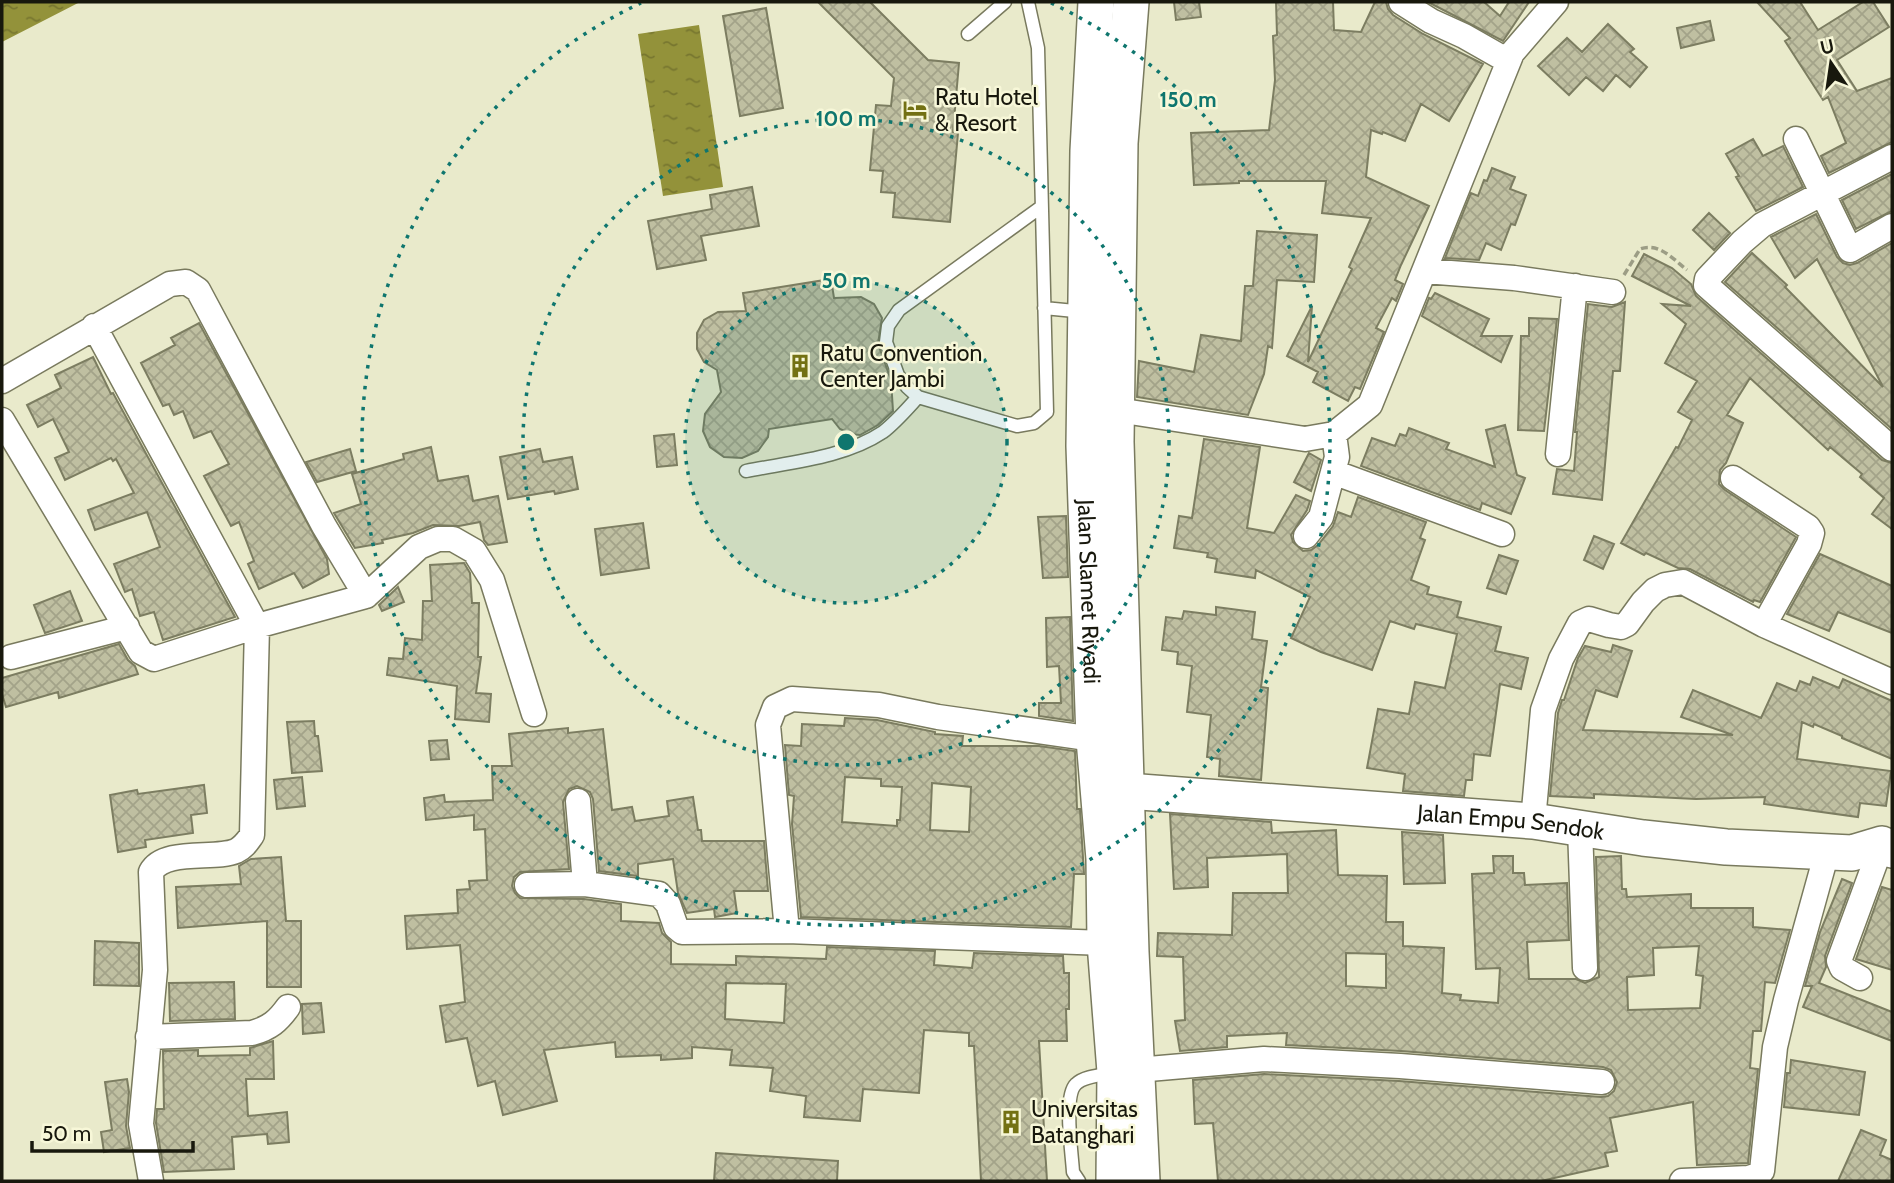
<svg xmlns="http://www.w3.org/2000/svg" width="1894" height="1183" font-family="Cabin,sans-serif">
  <defs>
    <pattern id="water-ripples" width="26" height="14" patternUnits="userSpaceOnUse" patternTransform="scale(1.75)"><rect width="26" height="14" fill="#93923a"/><path d="M2 4q2-2 4 0t4 0M15 11q2-2 4 0t4 0" fill="none" stroke="#77762f"/></pattern>
    <pattern id="building-cross-hatch" width="8" height="8" patternUnits="userSpaceOnUse" patternTransform="scale(1.75)"><rect width="8" height="8" fill="#bfbfa1"/><path d="M0 0l8 8M0 8l8-8" fill="none" stroke="#a3a389"/></pattern>
  </defs>
  <rect width="100%" height="100%" fill="#e9eacb"/>
  <path fill="url(#water-ripples)" d="M2,2H80L2,42Z
    M699,25L723,187L663,196L638,34Z"/>
  <path fill="url(#building-cross-hatch)" stroke="#7c7d61" stroke-width="2" fill-rule="evenodd" d="M818,2H870L928,60L959,63L953,132L958,133L950,222L893,217L895,193L881,192L883,171L870,170L876,105L891,106L894,78Z
    M1174,2H1199L1201,17L1176,20Z
    M1276,2H1333L1334,30L1361,32L1375,2H1386L1388,9L1393,15L1423,34L1483,64L1449,121L1421,104L1405,141L1383,132L1382,134L1371,130L1366,177L1429,206L1401,265L1395,280L1403,284L1396,301L1392,298L1376,328L1384,332L1360,389L1355,387L1348,401L1313,382L1318,372L1287,356L1312,306L1308,362L1352,269L1349,267L1371,218L1322,213L1326,181H1239V183L1194,185L1191,133L1269,130L1275,80L1273,36L1277,35Z
    M1428,2H1484L1500,16L1509,2H1529L1503,41Z
    M1757,2H1800L1818,30L1863,2H1873L1889,27L1837,60L1857,91L1892,78V142L1829,173L1821,156L1846,143L1828,97L1823,100L1785,41L1790,38Z
    M766,8L783,108L740,116L723,16Z
    M1710,21L1714,40L1681,48L1677,28Z
    M1608,24L1634,49L1630,52L1647,67L1630,87L1616,75L1603,91L1586,77L1569,95L1538,66L1567,38L1582,52Z
    M1753,139L1763,156L1783,146L1803,187L1756,211L1736,177L1739,176L1726,154Z
    M1492,168L1515,177L1510,189L1526,195L1515,225L1511,224L1501,250L1486,243L1479,260L1445,258L1471,193L1478,196L1484,180L1487,181Z
    M1892,174V211L1856,229L1842,200Z
    M752,187L759,226L701,236L706,260L657,269L648,221L712,209L710,195Z
    M1709,213L1730,233L1714,250L1693,230Z
    M1816,214L1837,257L1843,263L1850,265L1857,263L1892,243V429L1725,282L1752,253L1787,285L1785,287L1883,387L1817,259L1795,278L1771,237Z
    M1257,231L1317,235L1314,282L1277,280L1272,348L1268,346L1264,374L1248,415L1137,397L1139,361L1194,372L1201,335L1241,341L1245,286H1253Z
    M1644,254L1672,268L1691,284L1696,296L1882,460L1892,463V529L1872,514L1884,498L1860,477L1862,474L1830,447L1828,450L1750,378L1727,415L1743,423L1726,463L1720,470L1719,484L1725,490L1796,537L1760,602L1754,600L1753,602L1690,569L1678,568L1646,553L1644,555L1621,543L1676,447L1678,448L1692,420L1678,412L1697,381L1665,363L1686,324L1662,304L1691,306L1632,276Z
    M831,279L834,298L861,297L874,304L882,318L878,344L891,380L893,411L878,425L860,435L851,434L840,429L832,419L769,429L768,437L758,451L742,458L724,457L710,447L703,431L705,414L721,392L717,370L704,362L697,349V333L704,320L718,312L746,311L743,293Z
    M1435,293L1489,319L1481,336H1512L1501,362L1422,316L1429,298L1431,299Z
    M1625,302L1620,371H1613L1602,500L1553,494L1557,469L1574,471L1577,432H1575L1588,304L1612,307Z
    M1529,318L1557,319L1544,431L1518,430L1521,336H1529Z
    M199,323L327,559L329,574L303,588L294,573L259,589L248,564L254,561L239,522L231,526L204,476L229,464L211,431L194,438L183,411L174,415L169,404L163,406L141,363L175,345L171,338Z
    M93,357L111,394L113,393L235,617L163,640L154,612L140,616L132,589L125,592L114,564L160,547L147,512L95,530L88,510L134,493L116,459L113,461L111,458L65,480L55,458L69,452L53,419L38,427L27,405L61,388L55,375Z
    M1505,425L1517,475L1525,478L1511,514L1482,503L1480,510L1361,466L1372,438L1395,446L1400,434L1406,436L1409,428L1449,443L1446,449L1495,467L1486,430Z
    M674,434L677,465L657,467L654,436Z
    M1204,439L1260,447L1247,528L1274,533L1296,495L1310,501L1307,510L1291,535L1293,542L1303,551L1311,550L1318,545L1333,526L1338,512L1351,517L1358,497L1426,522L1420,538L1425,540L1411,580L1429,587L1427,594L1461,602L1457,617L1501,627L1495,651L1528,658L1521,689L1500,684L1490,756L1474,754L1472,780H1466L1464,796L1403,791L1405,774L1367,768L1378,709L1409,714L1415,682L1445,688L1457,634L1416,624L1414,629L1390,621L1372,670L1321,652L1291,638L1310,597L1256,570L1255,578L1215,572L1217,559L1207,557L1208,553L1174,548L1179,516L1192,518Z
    M431,447L438,481L468,476L473,501L498,496L507,542L488,545L484,540L480,522L459,526L433,525L413,533L382,540L383,543L355,548L334,513L361,504L352,474L404,459L403,454Z
    M350,449L356,471L317,482L306,462Z
    M540,449L543,462L572,457L578,489L555,494L554,491L508,499L500,457Z
    M1309,453L1321,460L1311,491L1294,482Z
    M1066,516L1068,577L1043,578L1038,517Z
    M643,523L649,568L601,575L595,529Z
    M1594,536L1614,544L1603,569L1584,560Z
    M1820,554L1892,586V633L1838,612L1829,631L1787,614Z
    M1499,555L1518,561L1506,594L1487,588Z
    M464,563L470,573L472,603H479L478,657H481L476,693L491,694L489,722L455,719L457,686L387,675L389,658L403,659L405,638L422,640L423,601H432L430,565Z
    M398,587L404,602L382,611L379,605Z
    M70,591L82,621L45,633L34,605Z
    M1216,607L1255,612L1252,639L1267,641L1261,687L1268,688L1261,780L1219,776L1220,759L1207,757L1211,715L1187,712L1192,666L1177,664L1178,652L1162,650L1166,617L1182,619L1184,611L1216,615Z
    M1070,617L1073,721L1039,716V703H1061L1059,666L1047,667L1046,618Z
    M119,644L128,660L135,666L138,674L59,698L58,692L6,707L2,694V678Z
    M1613,645L1632,651L1617,697L1596,690L1583,730L1733,735L1681,717L1693,690L1761,718L1777,683L1796,691L1800,681L1810,685L1813,677L1839,688L1843,679L1892,701V759L1842,738V736L1814,724L1813,727L1802,722L1797,759L1891,771L1886,806L1860,803L1858,817L1764,804L1765,797L1696,799L1594,794V798L1550,796L1558,713L1562,700H1564L1578,658L1585,646L1611,652Z
    M845,718L877,720L935,732V734L963,736L962,746H1039L1075,751L1077,809H1080L1084,874H1074L1071,927L801,917L792,824L794,796L789,795L785,745L801,746L802,724L844,726ZM845,777L881,779V786L902,787L900,820H897V826L842,822ZM932,783L971,787L969,832L930,830Z
    M314,721L315,736H318L322,771L292,773L287,722Z
    M568,728V733L603,729L612,810L632,807L635,821L669,816L667,801L693,797L698,830H701L702,841H764L768,891H734L737,913L715,917L714,909L687,913L678,893L673,859L638,864V876L599,871L593,799L590,792L577,786L569,789L563,802L569,869L520,872L514,877L512,886L515,893L520,898L584,899L621,904V921L659,923L662,933L671,942V964L736,965V956L826,959L827,947L935,951L934,965L972,968L974,953L1063,956L1064,973H1069V1009H1066L1067,1041H1039L1047,1181H981L974,1046H969V1033L924,1030L919,1093L863,1089L860,1121L804,1117L806,1096L770,1091L773,1068L730,1065L732,1050L692,1047V1058L661,1060V1055L616,1057L615,1042L544,1050L557,1101L503,1115L495,1081L478,1086L467,1038L446,1042L440,1006L465,1002L460,945L407,949L405,916L458,913L457,890L470,889L469,881L487,880L485,829L474,830V815L426,820L424,798L444,795L445,802L493,800L492,766H512L509,734ZM726,983L786,984L784,1023L725,1019Z
    M447,740L449,759L431,760L429,741Z
    M302,777L305,806L277,809L274,780Z
    M204,785L207,813L191,815L193,833L145,840L146,847L118,852L110,795L137,790L138,794Z
    M1170,814L1271,822L1272,833L1336,830L1338,875L1387,876L1386,922H1403V946L1444,948L1442,993L1461,995L1460,1000L1498,1003L1500,968L1476,969L1472,874L1494,873L1493,856H1513V873H1524L1525,885L1567,883L1569,940L1527,942L1529,979H1576L1585,983L1599,977L1596,857L1621,856L1622,889H1626L1627,897L1691,894V908H1753V927L1790,930L1775,983L1765,982L1761,1031H1753L1750,1068L1758,1069L1748,1163L1697,1165L1693,1102L1610,1118L1617,1151L1605,1153L1608,1166L1541,1181H1218L1213,1123L1195,1124L1193,1080L1264,1074L1399,1081L1601,1097L1608,1096L1614,1091L1617,1082L1611,1070L1603,1067L1401,1051L1286,1045L1287,1033L1227,1036V1047L1180,1051L1175,1021L1185,1020L1183,957L1157,956L1158,933L1232,935L1233,893H1288L1287,854L1207,858L1208,887L1174,889ZM1699,946L1696,975L1703,976L1700,1008L1628,1010L1627,977L1654,975L1653,948ZM1346,953L1386,954V988L1346,986Z
    M1402,832L1443,835L1445,883L1404,884Z
    M281,857L286,921H301V987H267V921L178,928L176,887L241,884L239,866L251,859Z
    M1842,879L1852,883L1825,956L1826,967L1819,983L1892,1012V1041L1803,1007L1812,986H1805L1820,932Z
    M1882,887L1892,890V970L1856,959Z
    M95,941L139,943V986L94,985Z
    M234,982L235,1019L170,1021L169,983Z
    M321,1003L324,1032L303,1034L302,1004Z
    M273,1041L274,1079H246L248,1116L287,1112L289,1142L268,1144L267,1134L232,1137L234,1169L164,1172L156,1123L157,1109H164L163,1051L198,1050V1056L250,1055V1048Z
    M1791,1060L1865,1072L1859,1115L1784,1107L1787,1073H1790Z
    M127,1079L129,1092L126,1126L130,1148L104,1152L101,1132L112,1130L105,1082Z
    M1861,1130L1886,1140L1880,1155L1892,1160V1181H1838Z
    M716,1153L838,1161L837,1181H714Z"/>
  <g fill="none" stroke-linecap="round" stroke-linejoin="round">
    <g stroke="#797a5e" stroke-width="15">
      <path id="lane" d="M1028,2L1038,48L1047,412L1034,423L1017,426L918,397L907,387L898,375L886,342L888,326L899,310L1041,207
        M968,34L1005,2
        M1044,308L1085,312
        M746,471C791,462 844,458 883,432C896,422 907,409 918,397
        M1079,1181L1073,1172C1072,1153 1063,1096 1076,1084C1084,1076 1102,1075 1113,1073"/>
    </g>
    <g stroke="#797a5e" stroke-width="27">
      <path id="street" d="M1401,2L1431,21L1464,36L1508,61
        M1796,139L1850,250L1892,226
        M1892,157L1762,225L1742,242L1707,279L1706,285L1892,449
        M1425,271L1514,278L1613,292
        M94,326L257,626L252,835C247,842 244,847 236,851C215,860 164,848 151,872L155,970L141,1124L151,1181
        M2,381L170,284L186,282L198,290L324,526L366,596
        M1117,410L1305,439L1334,434L1370,405L1512,53L1556,2
        M2,420L141,652L154,659L257,626L366,596L419,547L438,539H453L474,551L492,580L534,714
        M1558,454L1575,286
        M1333,472L1502,534
        M1733,478L1808,527L1812,533L1809,544L1764,625
        M1306,536L1321,517L1337,457L1334,434
        M11,657L127,627
        M578,801L585,884
        M1533,821L1543,710L1561,659L1580,623L1589,619L1609,625L1621,627L1627,624L1643,602L1655,590L1665,585L1683,582L1764,625L1892,682
        M1580,828L1585,968
        M527,885L585,884L659,894L668,904L676,927L682,932L787,931L1105,943
        M787,931L768,725L775,707L792,699L879,705L938,717L1094,739
        M1860,978L1842,968L1839,961L1882,844
        M148,1037L252,1033C270,1028 278,1021 288,1007
        M1137,1070L1264,1059L1400,1066L1602,1082
        M1682,1181L1749,1178L1758,1175L1762,1171L1775,1047L1786,1000L1827,852"/>
    </g>
    <g stroke="#797a5e" stroke-width="38">
      <g id="secondary">
        <path id="s1" d="M1096,2L1088,151L1084,446L1094,739L1104,859L1105,943L1115,1072L1114,1181"/>
        <path d="M1131,2L1120,143L1116,442L1131,952L1142,1181"/>
        <path id="s2" d="M1127,791L1533,821L1643,838L1726,847L1852,853L1882,844L1892,850"/>
      </g>
    </g>
    <path stroke="#9c9d85" stroke-width="3.5" stroke-dasharray="7 3.5" stroke-linecap="butt" d="M1624,275L1640,249C1659,242 1673,259 1687,270"/>
    <use href="#lane" stroke="#fff" stroke-width="12"/>
    <use href="#street" stroke="#fff" stroke-width="24"/>
    <use href="#secondary" stroke="#fff" stroke-width="35"/>
  </g>
  <circle cx="846" cy="442" r="161" fill="#0f766e" fill-opacity=".12"/>
  <g fill="none" stroke="#0f766e" stroke-width="3.5" stroke-dasharray="3.5 7">
    <circle cx="846" cy="442" r="161"/>
    <circle cx="846" cy="442" r="323"/>
    <path d="M1051 3A484 484 0 1 1 641 3"/>
  </g>
  <defs>
    <g id="hotel-bare" transform="scale(1.89)"><path d="M-6-4.5h1.5V1H6V5H4.5V3h-9V5H-6ZM-4 0a1.8 1.8 0 1 1 3.6 0ZM.5 0V-2.5h3Q6-2.5 6 0Z" fill="#737113" stroke="#f7f7d8" stroke-width="2.5" paint-order="stroke"/></g>
    <g id="building-bare" transform="scale(1.89)"><path d="M-4-6H4V6H1V3H-1V6H-4ZM-2.5-4.3h1.7v1.8h-1.7ZM.8-4.3h1.7v1.8H.8ZM-2.5-1h1.7V.8h-1.7ZM.8-1h1.7V.8H.8Z" fill="#737113" stroke="#f7f7d8" stroke-width="2.5" paint-order="stroke"/></g>
  </defs>
  <g fill-rule="evenodd">
    <use href="#hotel-bare" x="915" y="110"/>
    <use href="#building-bare" x="800" y="366"/>
    <use href="#building-bare" x="1011" y="1122"/>
  </g>
  <g text-anchor="middle" dominant-baseline="central" stroke-width="5" stroke-linejoin="round" paint-order="stroke">
    <g font-size="23" fill="#18180d" stroke="#f7f7d8" text-anchor="start">
      <text x="935" y="97">Ratu Hotel<tspan x="935" dy="26">&amp; Resort</tspan></text>
      <text x="820" y="353">Ratu Convention<tspan x="820" dy="26">Center Jambi</tspan></text>
      <text x="1031" y="1109">Universitas<tspan x="1031" dy="26">Batanghari</tspan></text>
    </g>
    <g font-size="23" fill="#18180d" stroke="#f7f7d8">
      <text stroke="none"><textPath href="#s1" startOffset="590">Jalan Slamet Riyadi</textPath></text>
      <text stroke="none"><textPath href="#s2" startOffset="385">Jalan Empu Sendok</textPath></text>
    </g>
  </g>
  <circle cx="846" cy="442" r="10" fill="#0f766e" stroke="#f7f7d8" stroke-width="3.5"/>
  <g font-size="21" text-anchor="middle" font-weight="bold" fill="#0f766e" stroke="#f7f7d8" stroke-width="5" stroke-linejoin="round" paint-order="stroke">
    <text x="1188" y="107">150 m</text>
    <text x="846" y="126">100 m</text>
    <text x="846" y="288">50 m</text>
  </g>
  <rect width="1894" height="1183" fill="none" stroke="#18180d" stroke-width="7"/>
  <g transform="translate(1831 63) rotate(347)" stroke="#f7f7d8" stroke-width="5" paint-order="stroke">
  <path d="M0-5L12 26L0 18L-12 26Z" fill="#18180d"/>
  <text y="-10" font-size="19" font-weight="bold" text-anchor="middle" fill="#18180d">U</text>
  </g>
  <path d="M32 1141v10h161v-10" fill="none" stroke="#18180d" stroke-width="3.5"/>
  <text x="42" y="1141" font-size="21" fill="#18180d" stroke="#f7f7d8" stroke-width="5" paint-order="stroke">50 m</text>
</svg>
